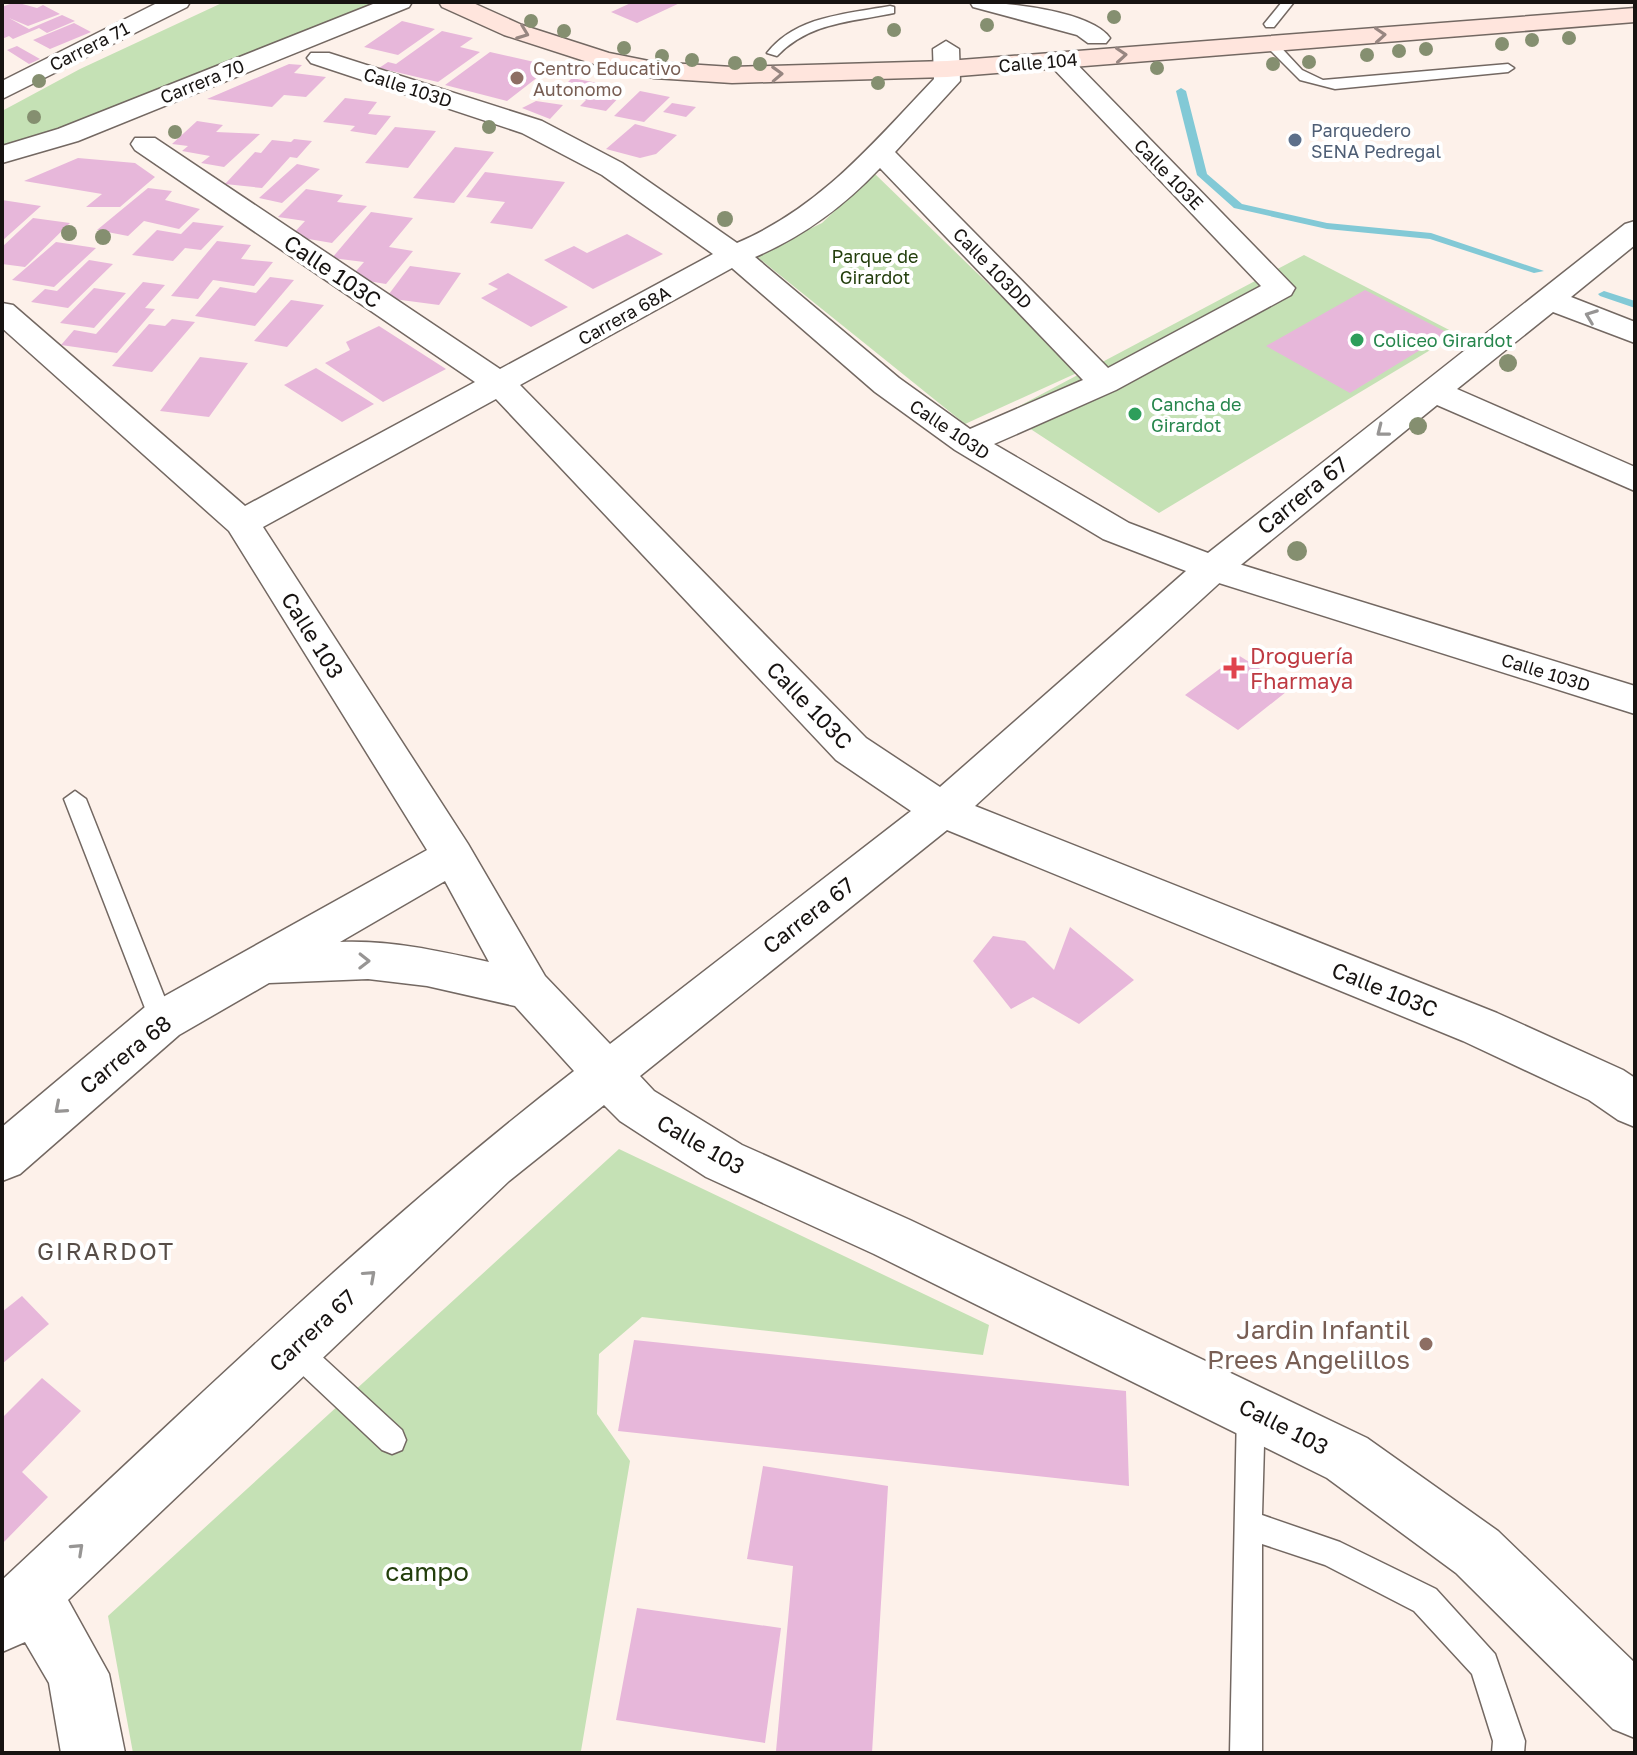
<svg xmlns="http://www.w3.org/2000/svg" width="1637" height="1755" font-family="'Golos Text',sans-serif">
  <rect width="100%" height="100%" fill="#fdf1ea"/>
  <path fill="#c5e1b5" d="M224,2H392L2,151V111L80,69Z
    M874,173L1079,372L965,424L755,255L822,223Z
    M1304,255L1457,334L1159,513L1006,413Z
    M619,1149L989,1325L983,1355L642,1317L599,1354L597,1414L630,1461L581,1751L133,1753L108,1616Z"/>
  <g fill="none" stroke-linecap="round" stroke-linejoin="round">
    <path fill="#82c9d6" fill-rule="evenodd" d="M1181,88L1186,91L1207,174L1242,204L1327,223L1431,233L1544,271L1534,273L1430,239L1327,229L1234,208L1197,175L1176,91Z
      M1604,291L1635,301V308L1600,296L1598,294Z"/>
  </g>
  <path fill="#e7b7da" d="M15,2L37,8L43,5L60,14L28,26L9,18L29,29L62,15L75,21L47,33L39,28L13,39L9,36L2,39V7Z
    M633,2H682L637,23L611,12Z
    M402,21L435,29L398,55L364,47Z
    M74,23L91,32L50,49L33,40Z
    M442,31L473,38L460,47L480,52L438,82L379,68L388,62L396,64Z
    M17,46L40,59L29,64L7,50Z
    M490,52L552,66L507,101L445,85Z
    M289,64L302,65L294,73L326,77L306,97L284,95L272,107L207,99Z
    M572,78L608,85L605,88L624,92L606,111L580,106L586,100L556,94Z
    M640,91L670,97L644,122L614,116Z
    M345,98L377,102L368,114L391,116L376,135L350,131L355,126L323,122Z
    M536,101L563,105L550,119L522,108Z
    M672,103L696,107L686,117L663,112Z
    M197,121L223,125L216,132L260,134L224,167L201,163L210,156L182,151L188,146L172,144Z
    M635,124L677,135L656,154L640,158L606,149Z
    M395,127L436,131L408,168L365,163Z
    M294,139L312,141L297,158L290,157L262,188L225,184L255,152L261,153L272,140L291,142Z
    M455,147L494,152L454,203L413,198Z
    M78,158L135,163L155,177L120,207H86L102,194L24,181Z
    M297,164L320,169L282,203L259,198Z
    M485,172L565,182L532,229L490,223L505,202L466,197Z
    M148,188L172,191L165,200L200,209L179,229L144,221L128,236L97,230Z
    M306,189L343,195L337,202L367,206L332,243L291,236L305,221L278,217Z
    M2,200L41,206L2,241Z
    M371,212L413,218L389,247L413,251L386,284L350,278L364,262L332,258Z
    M33,218L70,223L25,267L2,264V247Z
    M193,222L224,226L201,250L185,248L173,261L132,255L157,230L181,234Z
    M627,234L663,254L593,289L544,260L574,246L587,253Z
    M217,241L251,245L241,259L273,262L254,286L213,280L198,299L171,296Z
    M56,242L96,248L54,287L12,280Z
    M89,260L113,264L68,308L31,302L45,289L57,291Z
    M410,266L461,273L439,305L386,298Z
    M508,273L568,307L531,327L481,298L498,289L488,284Z
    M270,277L294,280L255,326L195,316L220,287L256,293Z
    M143,282L165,285L145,308L155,309L117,353L61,345L74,330L96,334Z
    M94,288L126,293L94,328L60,323Z
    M1365,290L1448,333L1350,393L1266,346Z
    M291,300L324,305L287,347L254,341Z
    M172,319L195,322L152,372L112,366L149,324L165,326Z
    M379,326L446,369L383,402L325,363L350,350L346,342Z
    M200,357L248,363L209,417L160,411Z
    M316,368L374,404L342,422L284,385Z
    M1238,655L1291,688L1238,730L1185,695Z
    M1070,927L1134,980L1079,1024L1033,997L1011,1009L973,961L993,936L1025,941L1054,970Z
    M22,1296L49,1324L2,1364V1312Z
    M634,1340L1126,1391L1129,1486L618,1431Z
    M42,1378L81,1411L22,1472L48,1497L2,1544V1418Z
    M763,1466L888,1486L872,1753L776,1751L793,1566L747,1559Z
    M637,1608L781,1628L765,1743L616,1720Z"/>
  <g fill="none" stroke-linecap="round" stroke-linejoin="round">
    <g stroke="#736862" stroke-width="3">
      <path id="service" d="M1282,2H1294L1274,27H1266L1264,24Z
        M890,6L894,7V13C852,22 809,22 777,56L767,53C796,16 846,14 890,6Z
        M1266,40H1274L1302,70L1323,80L1508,64L1514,68L1508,72L1335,89L1300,80L1266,46Z
        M75,791L86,799L174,1021L170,1028L162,1031L154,1028L150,1021L64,799Z
        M293,1335L303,1339L402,1430L406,1440L402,1450L392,1454L382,1450L283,1357L279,1348L283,1339Z
        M1251,1396L1261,1400L1265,1410L1262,1515L1340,1542L1436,1589L1495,1654L1525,1741L1524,1753H1492L1493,1741L1472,1674L1414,1611L1325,1565L1262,1544V1753H1230L1237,1410L1241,1400Z"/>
    </g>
    <g stroke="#736862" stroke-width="3">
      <path id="minor" d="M159,2H190L187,7L2,99V81Z
        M378,2H412L409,7L78,141L2,163V146L58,129Z
        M970,2C1002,2 1090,10 1110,38L1106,43H1088L1077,35L973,7Z
        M946,41L959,49L960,81L895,152L1108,368L1261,286L1050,65L1046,60L1050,55H1068L1295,288L1291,295L1116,390L994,444L1129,523L1208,553L1625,224L1635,221V245L1571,297L1635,322V343L1553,312L1457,389L1635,467V491L1437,405L1226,577L975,806L1497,1013L1623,1070L1635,1078V1127L1618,1120L1589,1100L1463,1041L947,830L640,1076L654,1091L742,1145L910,1220L1367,1438L1498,1531L1635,1663V1738L1613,1729L1456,1573L1327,1478L874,1254L706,1177L620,1121L604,1105L509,1181L68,1600L109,1674L125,1753H61L49,1683L25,1642L2,1652V1580C188,1407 372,1227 574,1071L515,1006L427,986L368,979L269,983L179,1035L20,1174L2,1181V1127L145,1007L427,850L229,531L2,328V303L13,305L245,506L475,382L135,150L131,144L135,138H155L500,369L713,254L602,175L522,133L311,63L307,58L311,53H329L542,121L622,163L737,243C821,207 872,144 934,79L933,49ZM880,168L1083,380L970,429L899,378L755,257C804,236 843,207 880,168ZM732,268L875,392L955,450L1103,539L1186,571L940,787L866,738L520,385ZM496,399L836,760L911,811L610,1044L545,976L468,844L263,527ZM445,881L489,962C440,951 391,940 340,942Z"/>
    </g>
    <g stroke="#736862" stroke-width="3">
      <path id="tertiary" d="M1213,556L1635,686V714L1200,577L1194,568L1200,559Z"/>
    </g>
    <g stroke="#736862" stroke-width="3">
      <path id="secondary" d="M439,2H471L522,25L609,53L654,62L732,67L947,61L1635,8V22L947,77L732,83L654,78L594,64L504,35L442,7Z"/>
    </g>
    <use href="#service" fill="#fff" fill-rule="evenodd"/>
    <use href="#minor" fill="#fff" fill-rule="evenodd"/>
    <use href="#tertiary" fill="#fff" fill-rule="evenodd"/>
    <use href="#secondary" fill="#ffe5dd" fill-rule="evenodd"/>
  </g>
  <g fill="#858f70">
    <circle cx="1114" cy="17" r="7"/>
    <circle cx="531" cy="21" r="7"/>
    <circle cx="987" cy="25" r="7"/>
    <circle cx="894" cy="30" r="7"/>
    <circle cx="564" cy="31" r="7"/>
    <circle cx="1569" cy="38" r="7"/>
    <circle cx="1532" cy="40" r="7"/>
    <circle cx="1502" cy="44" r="7"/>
    <circle cx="624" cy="48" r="7"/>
    <circle cx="1426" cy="49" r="7"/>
    <circle cx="1399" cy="51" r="7"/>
    <circle cx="1367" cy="55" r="7"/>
    <circle cx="662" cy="56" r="7"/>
    <circle cx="692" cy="60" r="7"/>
    <circle cx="1309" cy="62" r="7"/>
    <circle cx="735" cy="63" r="7"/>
    <circle cx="760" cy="64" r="7"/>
    <circle cx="1273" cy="64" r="7"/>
    <circle cx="1157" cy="68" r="7"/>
    <circle cx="39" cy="81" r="7"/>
    <circle cx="878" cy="83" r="7"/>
    <circle cx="34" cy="117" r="7"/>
    <circle cx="489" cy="127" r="7"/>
    <circle cx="175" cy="132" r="7"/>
    <circle cx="725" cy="219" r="8"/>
    <circle cx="69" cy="233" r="8"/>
    <circle cx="103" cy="237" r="8"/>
    <circle cx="1508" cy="363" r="9"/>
    <circle cx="1418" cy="426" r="9"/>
    <circle cx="1297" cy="551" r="10"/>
  </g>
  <defs><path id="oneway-chevron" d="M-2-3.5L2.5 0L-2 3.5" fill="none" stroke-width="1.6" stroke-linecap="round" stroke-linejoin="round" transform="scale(2)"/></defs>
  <g stroke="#978681">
    <use href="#oneway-chevron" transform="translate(523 33) rotate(21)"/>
    <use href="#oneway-chevron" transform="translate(1380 35) rotate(-4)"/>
    <use href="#oneway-chevron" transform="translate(1121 55) rotate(-4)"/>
    <use href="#oneway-chevron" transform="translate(777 74) rotate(-2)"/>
  </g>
  <g stroke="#979594">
    <use href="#oneway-chevron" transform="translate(1591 316) rotate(-159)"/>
    <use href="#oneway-chevron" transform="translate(1382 431) rotate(142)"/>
    <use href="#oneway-chevron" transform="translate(364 961) rotate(1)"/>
    <use href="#oneway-chevron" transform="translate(60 1108) rotate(139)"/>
    <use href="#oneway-chevron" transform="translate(370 1276) rotate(-42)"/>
    <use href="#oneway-chevron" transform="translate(78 1549) rotate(-43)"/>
  </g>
  <g fill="#8d6e63" stroke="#fff" stroke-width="3">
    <circle cx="517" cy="78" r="8"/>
    <circle cx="1426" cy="1344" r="8"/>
  </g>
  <circle fill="#5c6f8a" stroke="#fff" stroke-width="3" cx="1295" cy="140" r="8"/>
  <g fill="#2e9e5b" stroke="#fff" stroke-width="3">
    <circle cx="1357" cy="340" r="8"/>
    <circle cx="1135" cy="414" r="8"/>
  </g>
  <path fill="#e0444e" stroke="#fff" stroke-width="3" d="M1230 656h8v8h8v8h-8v8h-8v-8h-8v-8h8z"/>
  <g text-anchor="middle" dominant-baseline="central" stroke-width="8" stroke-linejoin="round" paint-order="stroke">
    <g font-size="18" fill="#171311" stroke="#fff">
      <text transform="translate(89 46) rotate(-27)">Carrera 71</text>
      <text transform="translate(1038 62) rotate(-5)">Calle 104</text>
      <text transform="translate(202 81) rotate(-22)">Carrera 70</text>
      <text transform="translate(408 87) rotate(18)">Calle 103D</text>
      <text transform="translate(1169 174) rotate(46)">Calle 103E</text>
      <text transform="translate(993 268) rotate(46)">Calle 103DD</text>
      <text transform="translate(624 315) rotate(-29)">Carrera 68A</text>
      <text transform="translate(950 429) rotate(34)">Calle 103D</text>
      <text transform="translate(1546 672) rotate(17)">Calle 103D</text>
    </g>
    <g font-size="18" fill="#785e54" stroke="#fff" text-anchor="start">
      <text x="533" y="68">Centro Educativo<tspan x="533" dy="21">Autonomo</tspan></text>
    </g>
    <g font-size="18" fill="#4e5e75" stroke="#fff" text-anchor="start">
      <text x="1311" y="130">Parquedero<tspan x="1311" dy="21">SENA Pedregal</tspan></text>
    </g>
    <g font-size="18" fill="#233e0c" stroke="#fff">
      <text x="875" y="256">Parque de<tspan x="875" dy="21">Girardot</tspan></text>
    </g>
    <g font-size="18" fill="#27864d" stroke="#fff" text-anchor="start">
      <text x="1373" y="340">Coliceo Girardot</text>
      <text x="1151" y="404">Cancha de<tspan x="1151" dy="21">Girardot</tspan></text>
    </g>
    <g font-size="22" fill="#171311" stroke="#fff">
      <text transform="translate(333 271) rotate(34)">Calle 103C</text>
      <text transform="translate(1302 495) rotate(-39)">Carrera 67</text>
      <text transform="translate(313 635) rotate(58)">Calle 103</text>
      <text transform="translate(810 705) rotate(46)">Calle 103C</text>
      <text transform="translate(808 915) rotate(-38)">Carrera 67</text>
      <text transform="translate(1385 989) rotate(22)">Calle 103C</text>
      <text transform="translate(125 1054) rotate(-39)">Carrera 68</text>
      <text transform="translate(701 1144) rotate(30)">Calle 103</text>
      <text transform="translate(312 1330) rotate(-43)">Carrera 67</text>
      <text transform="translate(1284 1426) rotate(27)">Calle 103</text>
    </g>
    <g font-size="22" fill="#be3a42" stroke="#fff" text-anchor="start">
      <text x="1250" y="655">Droguería<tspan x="1250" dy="25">Fharmaya</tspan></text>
    </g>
    <g font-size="24" letter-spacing="2" fill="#574d47" stroke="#fff">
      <text x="106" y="1250">GIRARDOT</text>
    </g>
    <g font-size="26" fill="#785e54" stroke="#fff" text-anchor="end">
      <text x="1410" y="1329">Jardin Infantil<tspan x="1410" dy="30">Prees Angelillos</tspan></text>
    </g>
    <g font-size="26" fill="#233e0c" stroke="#fff">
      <text x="427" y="1571">campo</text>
    </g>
  </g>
  <rect width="1637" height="1755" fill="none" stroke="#171311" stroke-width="8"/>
</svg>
